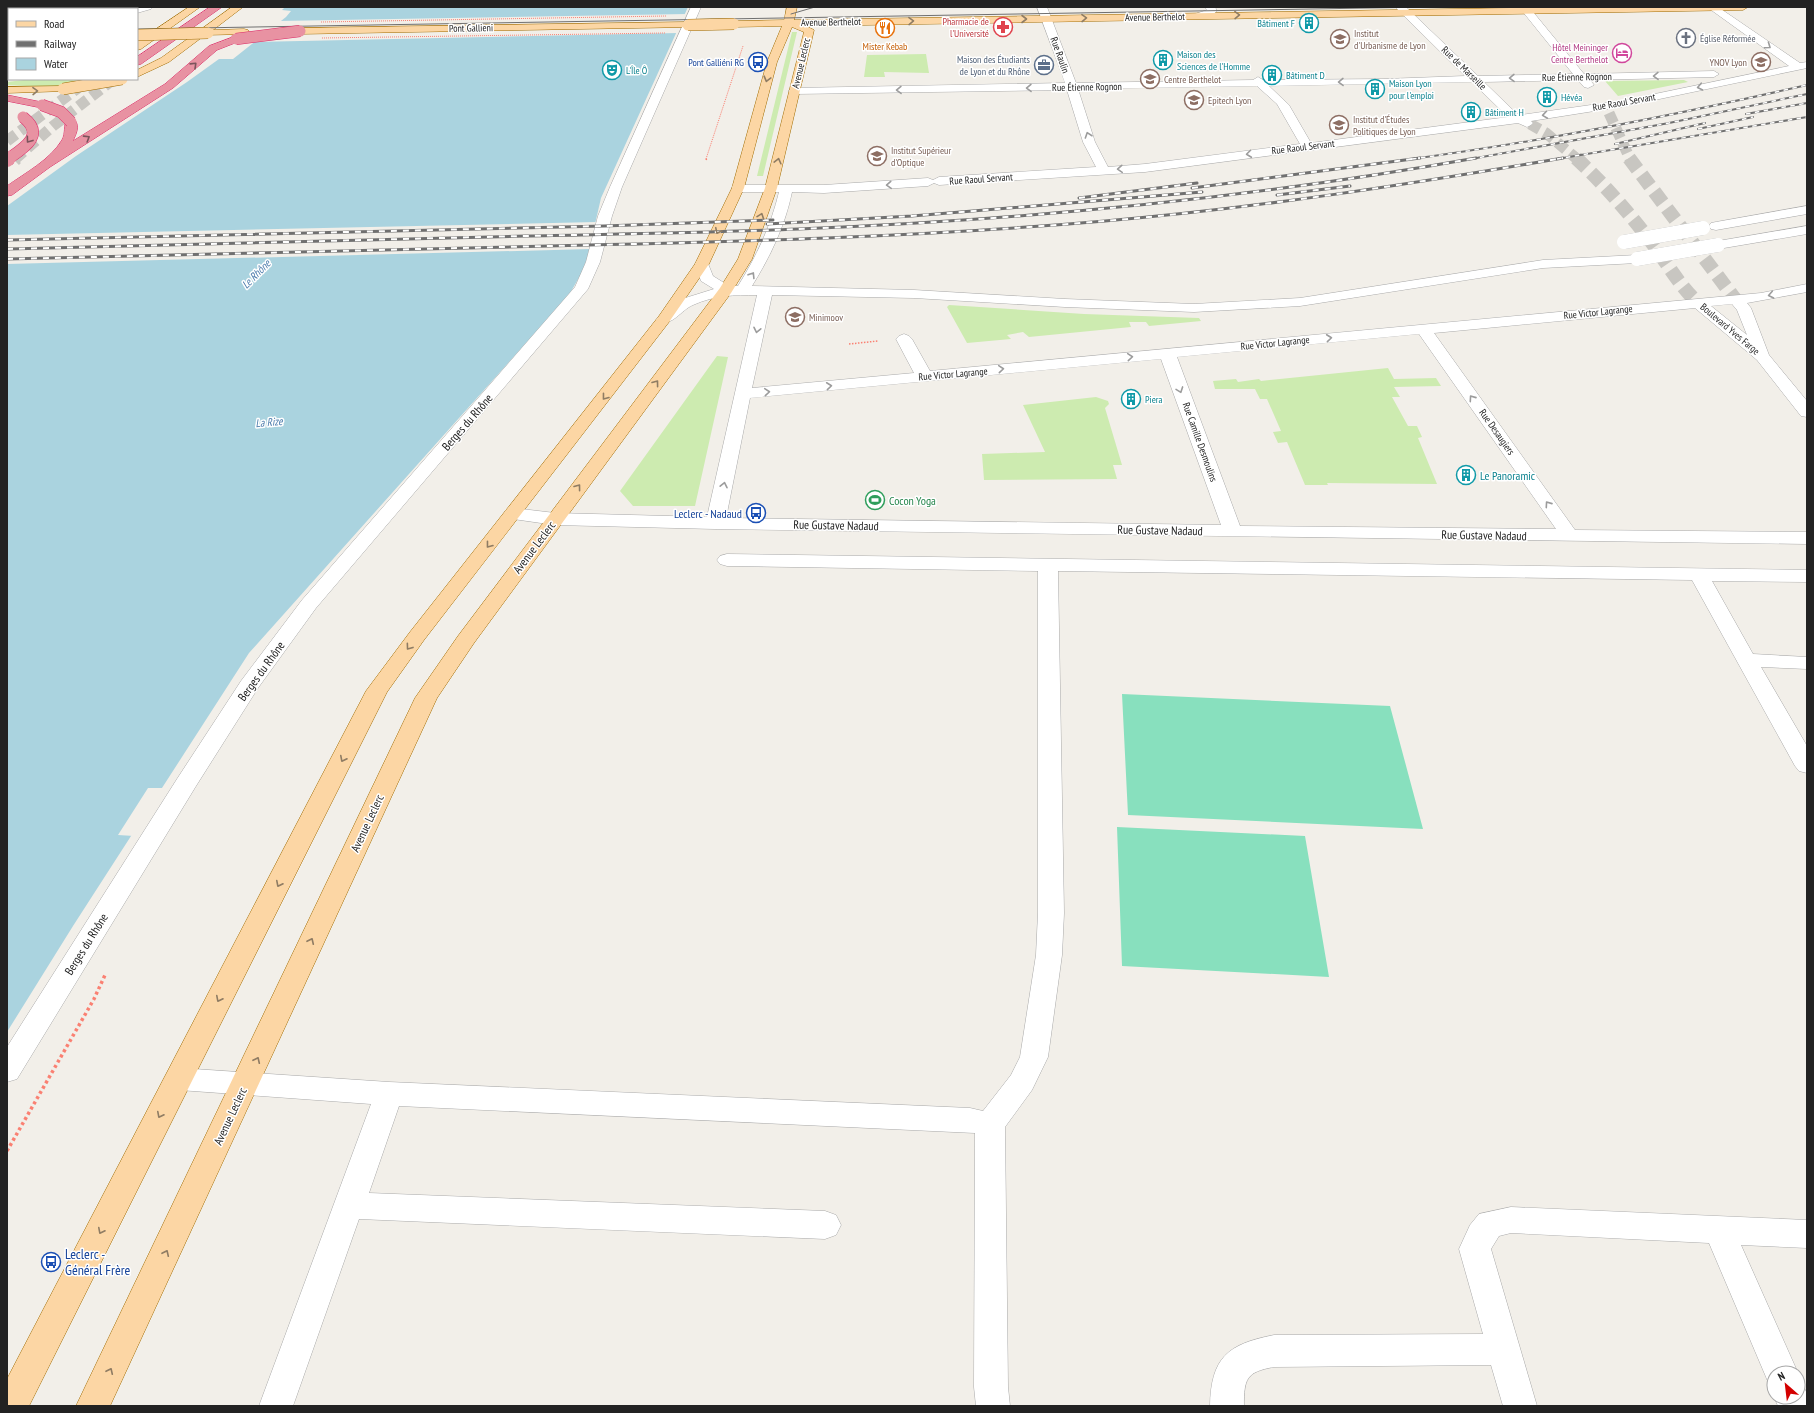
<svg xmlns="http://www.w3.org/2000/svg" width="1814" height="1413" font-family="'PT Sans Narrow',sans-serif">
  <rect width="100%" height="100%" fill="#f2efe9"/>
  <path fill="#cdebb0" d="M792,32H797L763,176H757Z
    M926,54L929,73L884,72L885,77H864L867,55Z
    M32,79H78L69,85L46,87L7,85V82Z
    M1684,80L1688,82L1618,96L1605,81Z
    M949,305L1084,314L1199,318L1201,321L1149,326L1146,322H1129L1131,327L1029,337L1023,332L1007,335L1011,339L967,343L947,307Z
    M717,356L728,357L695,506H633L620,491Z
    M1388,368L1394,379L1436,378L1441,386L1394,387L1400,397H1392L1408,426H1417L1422,437L1418,438L1437,484L1327,483L1328,485H1305L1287,442L1278,443L1273,432L1281,431L1267,399H1260L1255,389H1215L1213,381L1236,379L1238,382L1259,379L1261,381Z
    M1096,397L1108,401L1109,404L1105,408L1122,465H1113L1117,479L984,480L982,454L1045,452L1023,405Z"/>
  <path fill="#88e0be" d="M1122,694L1390,706L1423,829L1128,815Z
    M1117,827L1305,836L1329,977L1122,966Z"/>
  <path fill="#aad3df" d="M285,7H688L601,198L587,259L581,274L569,295L249,653L73,926L7,1032V206L76,156L187,82L219,59H233L286,17L291,11L282,10Z"/>
  <path fill="#f2efe9" d="M687,14L678,33L252,42L278,21Z
    M597,222L591,249L7,264V235Z
    M148,788H165L134,836L118,835Z"/>
  <g fill="none" stroke-linecap="round" stroke-linejoin="round">
    <path stroke="#c8c6c1" stroke-width="11" stroke-dasharray="11 5.5" stroke-linecap="butt" d="M1609,113L1630,159
      M1530,124L1546,133L1577,159"/>
    <path stroke="#c8c6c1" stroke-width="14" stroke-dasharray="14 7" stroke-linecap="butt" d="M1576,158C1604,184 1629,213 1652,243C1667,263 1679,285 1697,302
      M1629,158L1735,299"/>
    <path stroke="#c8c6c1" stroke-width="11" stroke-dasharray="11 5.5" stroke-linecap="butt" d="M7,141L90,79"/>
    <path stroke="#c8c6c1" stroke-width="11" stroke-dasharray="11 5.5" stroke-linecap="butt" d="M15,159L53,126L114,79"/>
    <path stroke="#c8c6c1" stroke-width="14" stroke-dasharray="14 7" stroke-linecap="butt" d="M14,160L16,158"/>
    <g stroke="#a9a9a9" stroke-width="1">
      <path id="minor" d="M7,7H15L13,9H9V12L7,13Z
        M137,7H153L151,9L137,13V9H133Z
        M691,7H701L622,187L612,216L600,262L588,289L316,608L258,688L196,786L17,1079L7,1082V1047L177,779L241,681L302,600L575,287L586,262L598,216L610,187Z
        M1037,7H1047L1076,83L1253,80L1258,77L1263,80L1384,79L1465,76L1395,7H1406L1478,76L1573,74L1519,7H1529L1584,74L1714,71L1719,74L1714,77L1590,80L1594,85L1588,88L1584,87L1578,80L1484,82L1516,113L1521,115L1626,100L1789,66L1707,7H1718L1800,63L1807,62V68L1626,106L1531,121L1533,123L1531,125L1527,127L1518,123L1145,172L939,185L934,183L928,186L824,193L792,192C785,226 770,257 752,286L914,290L1065,299L1194,304L1300,298L1543,260L1637,255L1642,256L1644,259L1642,262L1637,263L1543,268L1300,306L1194,312L1065,307L914,298L772,295L752,388L914,373L896,339L899,336L904,334L909,336L912,339L930,371L1761,293L1807,284V292L1747,303L1751,308L1769,355L1807,401V417L1801,416L1757,360L1695,308L1434,333L1575,530L1807,532V544L715,529L555,525L506,518L504,514L506,510L513,508L555,513L707,517L757,295C734,295 715,295 693,305C681,310 673,326 659,322L656,319L682,299L714,289L701,281L695,264L697,261H707L713,276L729,286H738C756,257 771,226 779,192H738L733,191L732,188L733,185H824L928,178L933,180L939,177L1096,167L1083,142L1067,90L794,94L788,91L794,88L1065,83ZM1472,82L1508,117L1311,143L1289,105L1269,86ZM1257,86L1277,104L1300,144L1145,164L1108,167L1095,142L1078,89ZM1732,304L1737,310L1747,335L1711,306ZM1419,334L1556,529L1240,526L1177,357ZM1161,359L1221,525L726,518L750,398Z
        M1205,7H1215L1217,11C1212,16 1201,20 1195,18L1193,16L1195,14L1207,10Z
        M7,31H9V37H7Z
        M1807,206V214L1716,230L1711,229L1709,226L1711,223L1716,222Z
        M1807,226V234L1718,249L1713,248L1711,245L1713,242L1718,241Z
        M727,554L1807,570V582L1712,581L1753,654L1807,657V669L1761,667L1807,746V773L1799,771L1795,766L1692,580L1058,571L1064,913L1062,955L1048,1057L1032,1090L1005,1127L1008,1387L1010,1406H976L974,1387L975,1133L399,1106L369,1193L825,1211L836,1215L841,1225L836,1235L825,1239L359,1219L293,1406H259L371,1104L179,1090L169,1087L165,1079L169,1071L179,1068L389,1082L970,1108L983,1111L1011,1075L1020,1057L1036,955L1038,913V571L727,566L720,564L717,560L720,556Z
        M1511,1207L1807,1220V1248L1741,1245L1798,1373H1774V1386L1769,1384L1709,1243L1511,1233L1499,1236L1491,1249L1537,1406H1503L1491,1365L1274,1367C1246,1372 1244,1379 1244,1406H1210C1211,1357 1228,1344 1274,1335L1483,1334L1459,1249L1470,1225L1479,1214Z
        M1798,1383L1803,1385L1807,1394V1406H1778L1774,1397H1798Z"/>
    </g>
    <g stroke="#a06b00" stroke-width="1">
      <path id="major" d="M189,7H200L141,49L137,50V42Z
        M232,7H243L213,30L244,29L248,30L249,32L248,34L205,35L169,62L137,77V70L161,58Z
        M787,7H797L794,20L1569,7H1748L1743,10L806,26L814,30L777,188L752,259L731,293L474,643L437,698L110,1406H76L415,698L458,636L720,288L738,259L765,188L804,32L792,27L777,62L744,188L709,264L669,322L424,640L387,692L29,1406H7V1379L366,691L410,632L659,316L695,264L732,188L767,62L782,26L734,27L729,24L734,21L784,20Z
        M688,22L692,23L693,25L692,27L300,34L295,31L300,28Z
        M7,42H9V49H7Z
        M63,86L67,87L69,89L67,91L7,93V87Z"/>
    </g>
    <g stroke="#dc2a67" stroke-width="1">
      <path id="highway" d="M210,7H222L141,64L137,65V57Z
        M236,36L241,39L240,41L217,50L173,88L50,167L12,195L7,196V186C25,173 50,160 62,140C66,133 63,125 67,120H75C80,127 76,134 73,141L165,84L209,46Z
        M7,95L46,103L48,105L42,108L7,101Z"/>
    </g>
    <path stroke="#fa8072" stroke-width="1" stroke-dasharray="1 1" stroke-linecap="butt" d="M706,159L743,46"/>
    <path stroke="#fa8072" stroke-width="1.5" stroke-dasharray="1.5 1.5" stroke-linecap="butt" d="M706,160L707,158
      M849,344L878,341"/>
    <path stroke="#fa8072" stroke-width="3.5" stroke-dasharray="3 3" stroke-linecap="butt" d="M7,1151L94,999L105,975"/>
    <use href="#minor" fill="#fff" fill-rule="evenodd"/>
    <use href="#major" fill="#fcd6a4" fill-rule="evenodd"/>
    <use href="#highway" fill="#e892a2" fill-rule="evenodd"/>
    <path stroke="#707070" stroke-width="1" d="M791,14L815,7
      M7,29H9
      M137,29L1428,7"/>
    <g stroke="#707070" stroke-width="2">
      <path id="rail-far1" d="M1746,114L1807,103
        M1698,129L1753,117
        M1615,144L1705,123
        M1412,159C1545,141 1676,115 1807,85
        M1471,159L1669,123L1807,94
        M1557,159L1807,117"/>
    </g>
    <g stroke="#707070" stroke-width="3">
      <path id="rail" d="M1192,188L1420,158
        M1277,195L1350,186
        M1079,198L1197,183
        M767,224L912,216L1202,192
        M7,240L604,226L773,220
        M7,249C180,245 353,240 525,236C617,234 708,233 799,229C1026,220 1253,198 1476,158
        M7,259C187,255 368,250 548,246C734,242 920,237 1105,221C1258,208 1411,184 1563,158"/>
    </g>
    <use href="#rail-far1" stroke="#fff" stroke-width="1.5" stroke-dasharray="4.5" stroke-linecap="butt"/>
    <use href="#rail" stroke="#fff" stroke-width="2" stroke-dasharray="6" stroke-linecap="butt"/>
    <g stroke="#a9a9a9" stroke-width="14" stroke-linecap="butt">
      <path id="minor-bridge" d="M1624,242L1703,228
        M1637,259L1718,245"/>
    </g>
    <g stroke="#a06b00" stroke-width="12" stroke-linecap="butt">
      <path id="major-bridge" d="M688,25L734,24
        M137,35L208,33
        M63,89L122,79"/>
    </g>
    <g stroke="#dc2a67" stroke-width="12" stroke-linecap="butt">
      <path id="highway-bridge-far1" d="M236,39L300,31
        M42,105L61,112L71,122
        M8,159C24,148 46,135 23,117"/>
    </g>
    <g stroke="#dc2a67" stroke-width="14" stroke-linecap="butt">
      <path id="highway-bridge" d="M7,160L9,158"/>
    </g>
    <path stroke="#fa8072" stroke-width="1" stroke-dasharray="1 1" stroke-linecap="butt" d="M321,22L666,16
      M322,38L665,33"/>
    <use href="#minor-bridge" stroke="#fff" stroke-width="14"/>
    <use href="#major-bridge" stroke="#fcd6a4" stroke-width="11"/>
    <use href="#highway-bridge-far1" stroke="#e892a2" stroke-width="11"/>
    <use href="#highway-bridge" stroke="#e892a2" stroke-width="14"/>
  </g>
  <defs><path id="oneway-chevron" d="M-2-3.5L2.5 0L-2 3.5" fill="none" stroke-width="1.6" stroke-linecap="round" stroke-linejoin="round"/></defs>
  <g stroke="#8f7c63">
    <use href="#oneway-chevron" transform="translate(1237 15) rotate(-1)"/>
    <use href="#oneway-chevron" transform="translate(1084 18) rotate(-1)"/>
    <use href="#oneway-chevron" transform="translate(1024 19)"/>
    <use href="#oneway-chevron" transform="translate(911 21) rotate(-1)"/>
    <use href="#oneway-chevron" transform="translate(767 79) rotate(105)"/>
    <use href="#oneway-chevron" transform="translate(35 91) rotate(-1)"/>
    <use href="#oneway-chevron" transform="translate(778 161) rotate(-76)"/>
    <use href="#oneway-chevron" transform="translate(761 216) rotate(-70)"/>
    <use href="#oneway-chevron" transform="translate(718 231) rotate(116)"/>
    <use href="#oneway-chevron" transform="translate(656 383) rotate(-53)"/>
    <use href="#oneway-chevron" transform="translate(605 397) rotate(128)"/>
    <use href="#oneway-chevron" transform="translate(578 487) rotate(-53)"/>
    <use href="#oneway-chevron" transform="translate(489 545) rotate(128)"/>
    <use href="#oneway-chevron" transform="translate(409 647) rotate(126)"/>
    <use href="#oneway-chevron" transform="translate(343 759) rotate(117)"/>
    <use href="#oneway-chevron" transform="translate(279 884) rotate(117)"/>
    <use href="#oneway-chevron" transform="translate(311 941) rotate(-65)"/>
    <use href="#oneway-chevron" transform="translate(219 999) rotate(117)"/>
    <use href="#oneway-chevron" transform="translate(257 1060) rotate(-65)"/>
    <use href="#oneway-chevron" transform="translate(160 1115) rotate(117)"/>
    <use href="#oneway-chevron" transform="translate(101 1231) rotate(117)"/>
    <use href="#oneway-chevron" transform="translate(166 1253) rotate(-65)"/>
    <use href="#oneway-chevron" transform="translate(110 1371) rotate(-65)"/>
  </g>
  <g stroke="#9c9c9c">
    <use href="#oneway-chevron" transform="translate(1768 46) rotate(35)"/>
    <use href="#oneway-chevron" transform="translate(1656 76) rotate(179)"/>
    <use href="#oneway-chevron" transform="translate(1512 78) rotate(179)"/>
    <use href="#oneway-chevron" transform="translate(1341 82) rotate(179)"/>
    <use href="#oneway-chevron" transform="translate(1700 87) rotate(168)"/>
    <use href="#oneway-chevron" transform="translate(1029 88) rotate(179)"/>
    <use href="#oneway-chevron" transform="translate(899 90) rotate(179)"/>
    <use href="#oneway-chevron" transform="translate(1545 115) rotate(172)"/>
    <use href="#oneway-chevron" transform="translate(1088 135) rotate(-109)"/>
    <use href="#oneway-chevron" transform="translate(1249 154) rotate(173)"/>
    <use href="#oneway-chevron" transform="translate(1120 169) rotate(176)"/>
    <use href="#oneway-chevron" transform="translate(889 185) rotate(176)"/>
    <use href="#oneway-chevron" transform="translate(752 275) rotate(-58)"/>
    <use href="#oneway-chevron" transform="translate(1771 295) rotate(169)"/>
    <use href="#oneway-chevron" transform="translate(757 330) rotate(102)"/>
    <use href="#oneway-chevron" transform="translate(1329 338) rotate(-6)"/>
    <use href="#oneway-chevron" transform="translate(1130 357) rotate(-5)"/>
    <use href="#oneway-chevron" transform="translate(1001 369) rotate(-5)"/>
    <use href="#oneway-chevron" transform="translate(829 386) rotate(-6)"/>
    <use href="#oneway-chevron" transform="translate(1180 390) rotate(70)"/>
    <use href="#oneway-chevron" transform="translate(767 392) rotate(-5)"/>
    <use href="#oneway-chevron" transform="translate(1472 398) rotate(-125)"/>
    <use href="#oneway-chevron" transform="translate(724 485) rotate(-78)"/>
    <use href="#oneway-chevron" transform="translate(1548 504) rotate(-125)"/>
  </g>
  <g stroke="#7b545c">
    <use href="#oneway-chevron" transform="translate(194 65) rotate(-44)"/>
    <use href="#oneway-chevron" transform="translate(87 138) rotate(-32)"/>
    <use href="#oneway-chevron" transform="translate(29 140) rotate(126)"/>
  </g>
  <defs>
    <g id="building-ring" transform="scale(1)"><circle r="9.5" fill="#fff" stroke="#0f9aa8" stroke-width="1.5"/><path d="M-4-6H4V6H1V3H-1V6H-4ZM-2.5-4.3h1.7v1.8h-1.7ZM.8-4.3h1.7v1.8H.8ZM-2.5-1h1.7V.8h-1.7ZM.8-1h1.7V.8H.8Z" fill="#0f9aa8"/></g>
    <g id="pharmacy-ring" transform="scale(1)"><circle r="9.5" fill="#fff" stroke="#e0444e" stroke-width="1.5"/><path d="M-2-6h4v4h4v4h-4v4h-4v-4h-4v-4h4Z" fill="#e0444e"/></g>
    <g id="restaurant-ring" transform="scale(1)"><circle r="9.5" fill="#fff" stroke="#e8710a" stroke-width="1.5"/><path d="M-5-6h1v4h1v-4h1v4h1v-4h1v5L-1.5 .5V6h-2V.5L-5-1ZM5-6V6H3V1.5H1.5Q1.5-4 5-6Z" fill="#e8710a"/></g>
    <g id="church-ring" transform="scale(1)"><circle r="9.5" fill="#fff" stroke="#6b7280" stroke-width="1.5"/><path d="M-1.2-6h2.4v3.5h3.3v2.4h-3.3V6h-2.4V-.1h-3.3v-2.4h3.3Z" fill="#6b7280"/></g>
    <g id="university-ring" transform="scale(1)"><circle r="9.5" fill="#fff" stroke="#8d6e63" stroke-width="1.5"/><path d="M0-5L7-2L0 1L-7-2ZM-4 1L0 2.5L4 1V4Q0 6-4 4Z" fill="#8d6e63"/></g>
    <g id="hotel-ring" transform="scale(1)"><circle r="9.5" fill="#fff" stroke="#d1479c" stroke-width="1.5"/><path d="M-6-4.5h1.5V1H6V5H4.5V3h-9V5H-6ZM-4 0a1.8 1.8 0 1 1 3.6 0ZM.5 0V-2.5h3Q6-2.5 6 0Z" fill="#d1479c"/></g>
    <g id="bus-ring" transform="scale(1)"><circle r="9.5" fill="#fff" stroke="#1a4fb4" stroke-width="1.5"/><path d="M-5-6H5V4H4V6H2V4H-2V6H-4V4H-5ZM-3.5-4V0h7V-4ZM-3.5 1.2v1.5H-2V1.2ZM2 1.2v1.5H3.5V1.2Z" fill="#1a4fb4"/></g>
    <g id="office-ring" transform="scale(1)"><circle r="9.5" fill="#fff" stroke="#5c6f8a" stroke-width="1.5"/><path d="M-6-3h4V-5.5h4V-3h4V5H-6ZM-1-4.5V-3h2v-1.5ZM-6 0V1H6V0Z" fill="#5c6f8a"/></g>
    <g id="theatre-ring" transform="scale(1)"><circle r="9.5" fill="#fff" stroke="#0f9aa8" stroke-width="1.5"/><path d="M-5-5.5Q0-4 5-5.5V0Q5 5 0 6Q-5 5-5 0ZM-3.3-2.5H-1v1.5H-3.3ZM1-2.5H3.3v1.5H1ZM-2.8 1Q0 5.5 2.8 1Z" fill="#0f9aa8"/></g>
    <g id="school-ring" transform="scale(1)"><circle r="9.5" fill="#fff" stroke="#8d6e63" stroke-width="1.5"/><path d="M0-5L7-2L0 1L-7-2ZM-4 1L0 2.5L4 1V4Q0 6-4 4Z" fill="#8d6e63"/></g>
    <g id="stadium-ring" transform="scale(1)"><circle r="9.5" fill="#fff" stroke="#2e9e5b" stroke-width="1.5"/><path d="M0-5a6.5 5 0 1 0 0 10a6.5 5 0 1 0 0-10ZM-3.5-1.8h7v3.6h-7Z" fill="#2e9e5b"/></g>
  </defs>
  <g fill-rule="evenodd">
    <use href="#building-ring" x="1309" y="23"/>
    <use href="#pharmacy-ring" x="1003" y="27"/>
    <use href="#restaurant-ring" x="885" y="28"/>
    <use href="#church-ring" x="1686" y="38"/>
    <use href="#university-ring" x="1340" y="39"/>
    <use href="#hotel-ring" x="1622" y="53"/>
    <use href="#building-ring" x="1163" y="60"/>
    <use href="#bus-ring" x="758" y="62"/>
    <use href="#university-ring" x="1761" y="62"/>
    <use href="#office-ring" x="1044" y="65"/>
    <use href="#theatre-ring" x="612" y="70"/>
    <use href="#building-ring" x="1272" y="75"/>
    <use href="#university-ring" x="1150" y="79"/>
    <use href="#building-ring" x="1375" y="89"/>
    <use href="#building-ring" x="1547" y="97"/>
    <use href="#university-ring" x="1194" y="100"/>
    <use href="#building-ring" x="1471" y="112"/>
    <use href="#university-ring" x="1339" y="125"/>
    <use href="#university-ring" x="877" y="156"/>
    <use href="#school-ring" x="795" y="317"/>
    <use href="#building-ring" x="1131" y="399"/>
    <use href="#building-ring" x="1466" y="475"/>
    <use href="#stadium-ring" x="875" y="500"/>
    <use href="#bus-ring" x="756" y="513"/>
    <use href="#bus-ring" x="51" y="1262"/>
  </g>
  <g text-anchor="middle" dominant-baseline="central" stroke-width="3" stroke-linejoin="round" paint-order="stroke">
    <g font-size="10" fill="#222" stroke="#fff">
      <text transform="translate(1155 17) rotate(-1)">Avenue Berthelot</text>
      <text transform="translate(831 22) rotate(-1)">Avenue Berthelot</text>
      <text transform="translate(471 28) rotate(-1)">Pont Gallieni</text>
      <text transform="translate(1060 55) rotate(70)">Rue Raulin</text>
      <text transform="translate(801 63) rotate(-77)">Avenue Leclerc</text>
      <text transform="translate(1464 68) rotate(44)">Rue de Marseille</text>
      <text transform="translate(1577 77) rotate(-1)">Rue Étienne Rognon</text>
      <text transform="translate(1087 87) rotate(-1)">Rue Étienne Rognon</text>
      <text transform="translate(1624 102) rotate(-10)">Rue Raoul Servant</text>
      <text transform="translate(1303 147) rotate(-7)">Rue Raoul Servant</text>
      <text transform="translate(981 179) rotate(-4)">Rue Raoul Servant</text>
      <text transform="translate(1598 312) rotate(-6)">Rue Victor Lagrange</text>
      <text transform="translate(1730 329) rotate(40)">Boulevard Yves Farge</text>
      <text transform="translate(1275 343) rotate(-6)">Rue Victor Lagrange</text>
      <text transform="translate(953 374) rotate(-5)">Rue Victor Lagrange</text>
      <text transform="translate(1497 432) rotate(55)">Rue Desaugiers</text>
      <text transform="translate(1200 442) rotate(70)">Rue Camille Desmoulins</text>
    </g>
    <g font-size="10" fill="#be3a42" stroke="#fff" text-anchor="end">
      <text x="989" y="21">Pharmacie de<tspan x="989" dy="12">l'Université</tspan></text>
    </g>
    <g font-size="10" fill="#0d838f" stroke="#fff" text-anchor="start">
      <text x="1295" y="23" text-anchor="end">Bâtiment F</text>
      <text x="1177" y="54">Maison des<tspan x="1177" dy="12">Sciences de l'Homme</tspan></text>
      <text x="626" y="70">L'Île Ô</text>
      <text x="1286" y="75">Bâtiment D</text>
      <text x="1389" y="83">Maison Lyon<tspan x="1389" dy="12">pour l'emploi</tspan></text>
      <text x="1561" y="97">Hévéa</text>
      <text x="1485" y="112">Bâtiment H</text>
      <text x="1145" y="399">Piera</text>
    </g>
    <g font-size="10" fill="#785e54" stroke="#fff" text-anchor="start">
      <text x="1354" y="33">Institut<tspan x="1354" dy="12">d'Urbanisme de Lyon</tspan></text>
      <text x="1747" y="62" text-anchor="end">YNOV Lyon</text>
      <text x="1164" y="79">Centre Berthelot</text>
      <text x="1208" y="100">Epitech Lyon</text>
      <text x="1353" y="119">Institut d'Études<tspan x="1353" dy="12">Politiques de Lyon</tspan></text>
      <text x="891" y="150">Institut Supérieur<tspan x="891" dy="12">d'Optique</tspan></text>
      <text x="809" y="317">Minimoov</text>
    </g>
    <g font-size="10" fill="#5b616d" stroke="#fff" text-anchor="start">
      <text x="1700" y="38">Église Réformée</text>
    </g>
    <g font-size="10" fill="#c56008" stroke="#fff">
      <text x="885" y="46">Mister Kebab</text>
    </g>
    <g font-size="10" fill="#b23c85" stroke="#fff" text-anchor="end">
      <text x="1608" y="47">Hôtel Meininger<tspan x="1608" dy="12">Centre Berthelot</tspan></text>
    </g>
    <g font-size="10" fill="#4e5e75" stroke="#fff" text-anchor="end">
      <text x="1030" y="59">Maison des Étudiants<tspan x="1030" dy="12">de Lyon et du Rhône</tspan></text>
    </g>
    <g font-size="10" fill="#164399" stroke="#fff" text-anchor="end">
      <text x="744" y="62">Pont Galliéni RG</text>
    </g>
    <g font-size="11" font-style="italic" fill="#4a7aab" stroke="#fff">
      <text transform="translate(256 274) rotate(-45)">Le Rhône</text>
      <text transform="translate(269 422) rotate(-5)">La Rize</text>
    </g>
    <g font-size="12" fill="#222" stroke="#fff">
      <text transform="translate(467 422) rotate(-49)">Berges du Rhône</text>
      <text transform="translate(836 525) rotate(1)">Rue Gustave Nadaud</text>
      <text transform="translate(1160 530) rotate(1)">Rue Gustave Nadaud</text>
      <text transform="translate(1484 535) rotate(1)">Rue Gustave Nadaud</text>
      <text transform="translate(534 547) rotate(-53)">Avenue Leclerc</text>
      <text transform="translate(261 671) rotate(-54)">Berges du Rhône</text>
      <text transform="translate(367 823) rotate(-65)">Avenue Leclerc</text>
      <text transform="translate(86 944) rotate(-58)">Berges du Rhône</text>
      <text transform="translate(230 1116) rotate(-65)">Avenue Leclerc</text>
    </g>
    <g font-size="12" fill="#0d838f" stroke="#fff" text-anchor="start">
      <text x="1480" y="475">Le Panoramic</text>
    </g>
    <g font-size="12" fill="#27864d" stroke="#fff" text-anchor="start">
      <text x="889" y="500">Cocon Yoga</text>
    </g>
    <g font-size="12" fill="#164399" stroke="#fff" text-anchor="end">
      <text x="742" y="513">Leclerc - Nadaud</text>
    </g>
    <g font-size="14" fill="#164399" stroke="#fff" text-anchor="start">
      <text x="65" y="1254">Leclerc -<tspan x="65" dy="16">Général Frère</tspan></text>
    </g>
  </g>
  <rect width="1814" height="1413" fill="none" stroke="#222222" stroke-width="16"/>
  <rect x="8" y="8" width="130" height="72" fill="#ffffff" stroke="#a7a7a7"/>
  <rect x="16" y="21" width="20" height="6" fill="#fcd6a4" stroke="#a7a7a7"/>
  <text x="44" y="28" font-size="12" fill="#222222">Road</text>
  <rect x="16" y="41" width="20" height="6" fill="#707070" stroke="#a7a7a7"/>
  <text x="44" y="48" font-size="12" fill="#222222">Railway</text>
  <rect x="16" y="58" width="20" height="12" fill="#aad3df" stroke="#a7a7a7"/>
  <text x="44" y="68" font-size="12" fill="#222222">Water</text>
  <g transform="translate(1786 1385) rotate(332)"><circle r="19" fill="#ffffff" stroke="#a7a7a7"/>
  <path d="M0-3L7 15L0 10L-7 15Z" fill="#d40000"/>
  <text y="-6" font-size="11" font-weight="bold" text-anchor="middle" fill="#222222">N</text>
  </g>
</svg>
